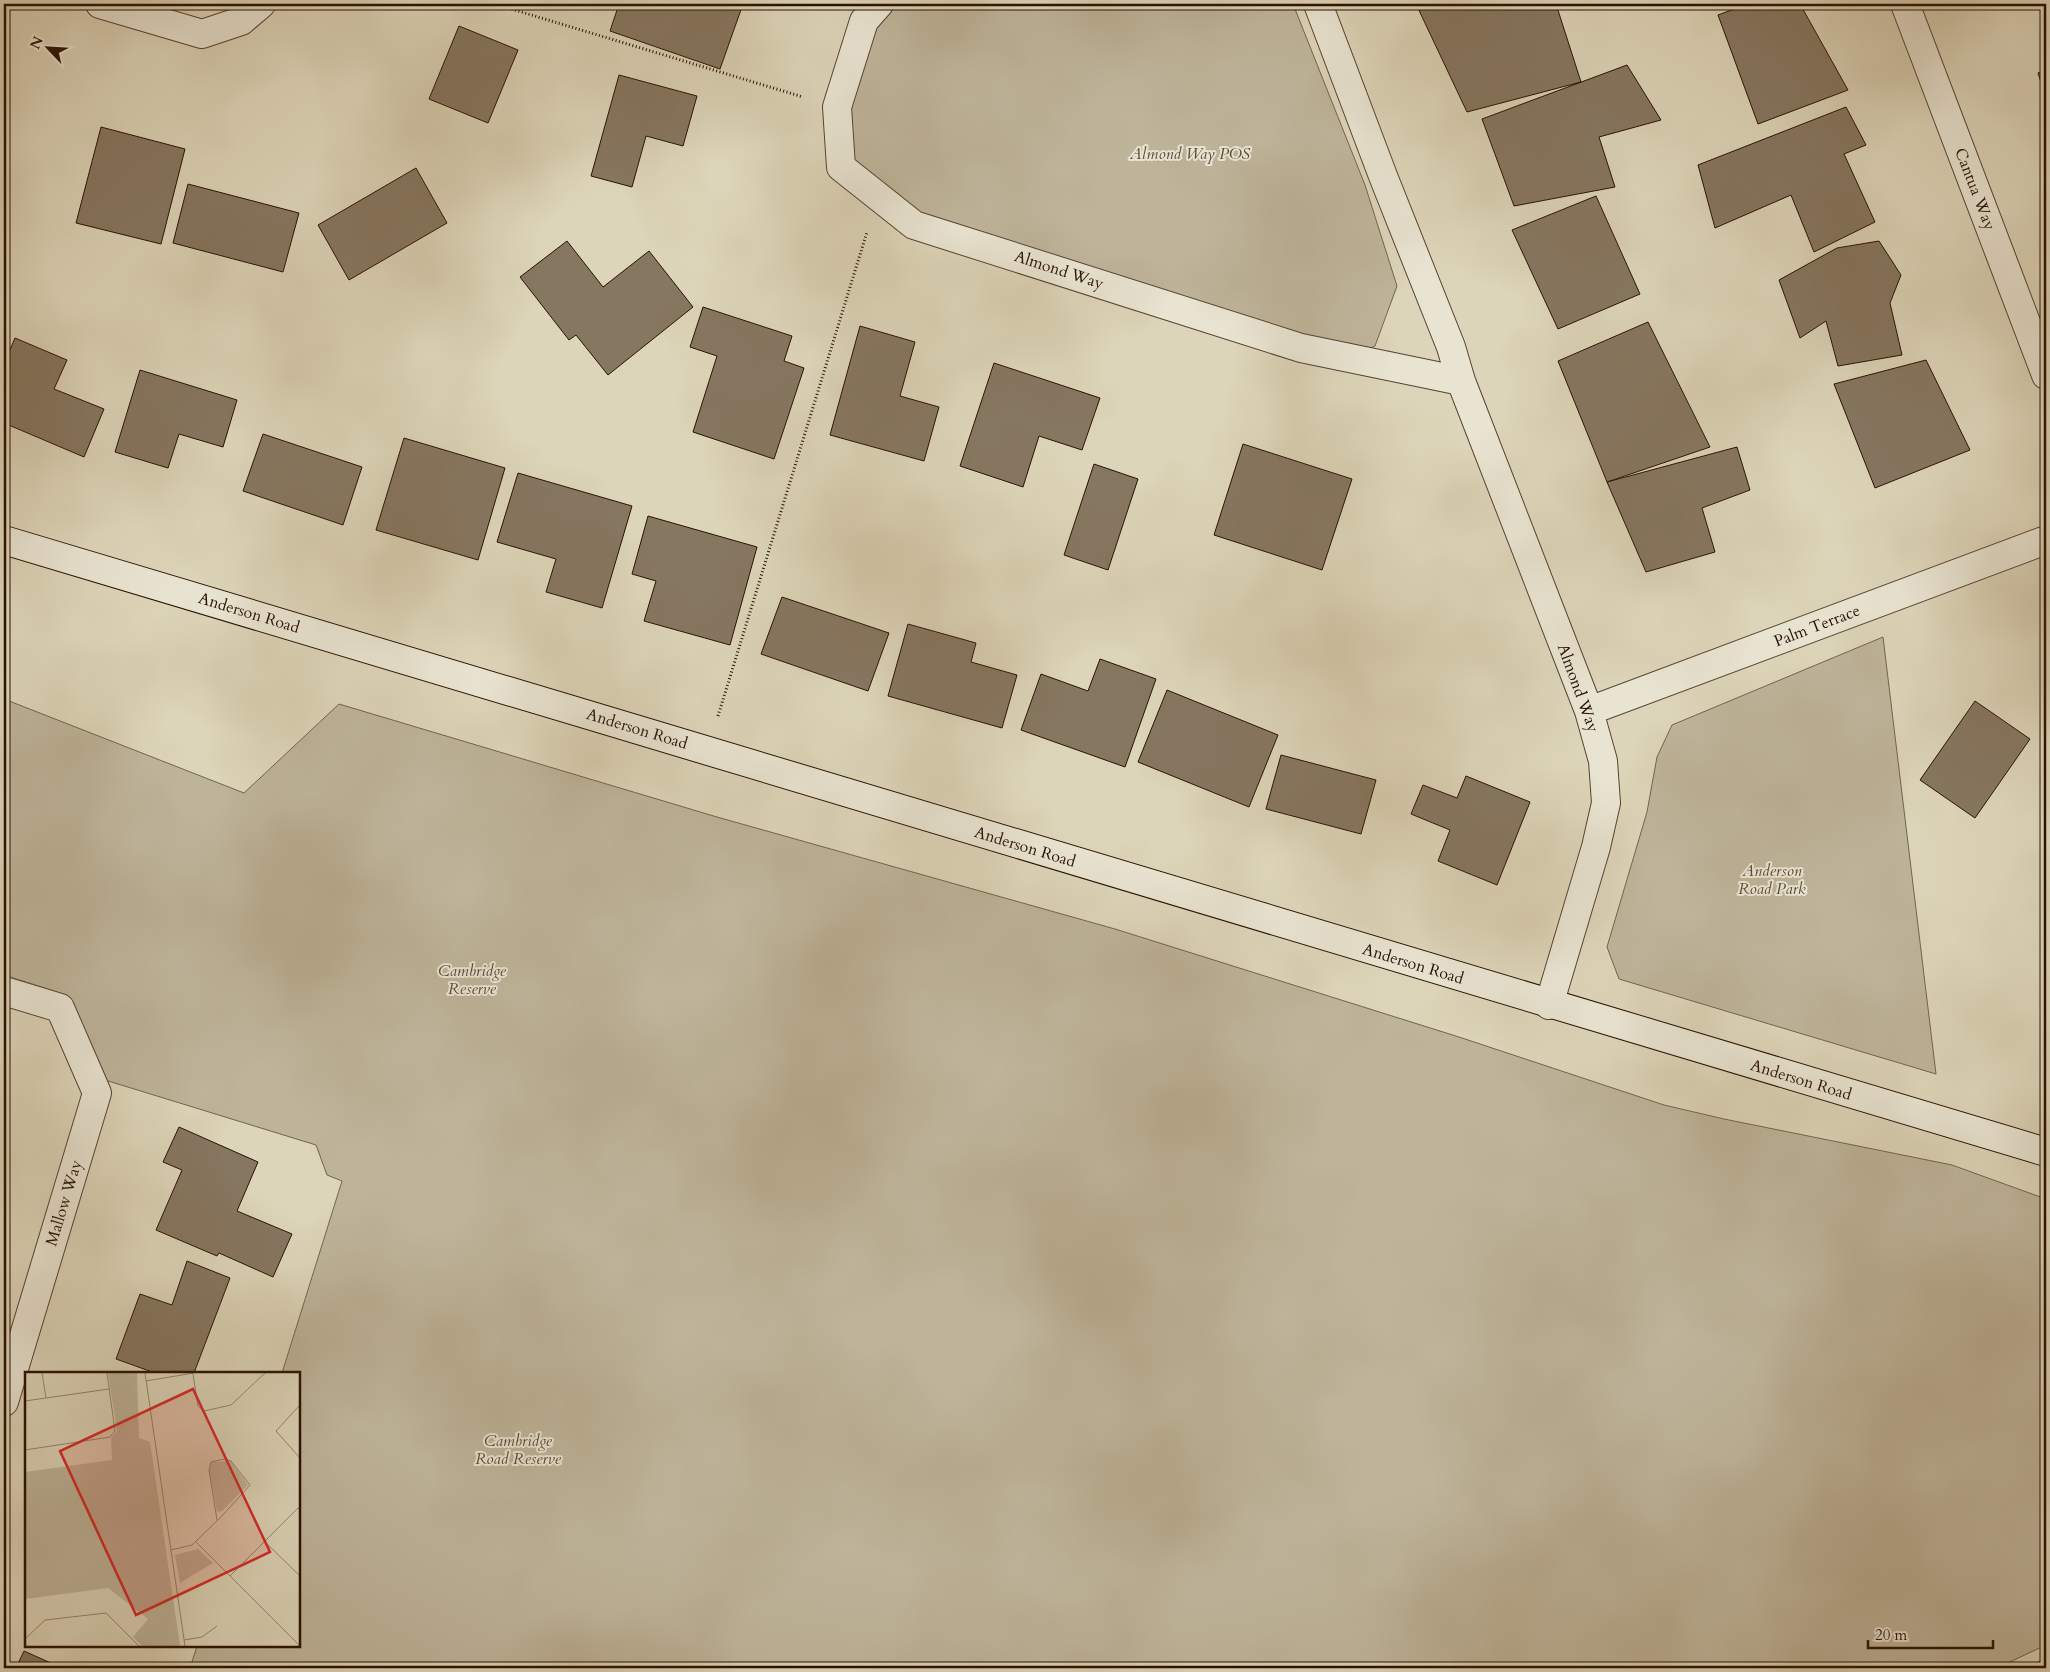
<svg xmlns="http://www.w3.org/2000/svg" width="2050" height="1672" font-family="Cardo,serif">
  <rect width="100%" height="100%" fill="#ddd5b9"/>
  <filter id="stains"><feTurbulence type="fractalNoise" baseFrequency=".004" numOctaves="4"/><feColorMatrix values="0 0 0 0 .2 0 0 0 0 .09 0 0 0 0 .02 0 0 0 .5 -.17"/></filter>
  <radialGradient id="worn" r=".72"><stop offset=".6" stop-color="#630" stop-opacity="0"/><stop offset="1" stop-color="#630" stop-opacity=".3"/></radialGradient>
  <path fill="#beb49a" stroke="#73634e" d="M879,4H1293L1365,185L1397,286L1375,346L1348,358L914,225L841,167L864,21Z
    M1883,637L1936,1074L1619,979L1607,947L1647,812L1657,757L1672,725Z
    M4,699L244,793L339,704L717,817L1115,929L1459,1037L1664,1105L1724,1119L1952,1165L2046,1199V1645L1997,1668H190L197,1646H299V1373H282L342,1181L327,1175L316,1145L105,1080L67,995L4,975Z"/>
  <path fill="#867761" stroke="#281202" d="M619,4H743L720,69L610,31Z
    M1416,4H1556L1581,82L1467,112Z
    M1748,4H1800L1848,90L1758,124L1718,15Z
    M459,26L518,50L488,123L429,99Z
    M1627,65L1661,120L1599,137L1615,187L1514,206L1482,119Z
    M2046,70V99L2038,73Z
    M619,75L697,96L683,146L646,136L632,187L591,176Z
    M1846,107L1866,145L1844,154L1875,222L1814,252L1791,195L1715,228L1698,165Z
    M101,127L185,149L161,244L76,223Z
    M416,168L447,223L349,280L318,225Z
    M188,184L299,213L283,272L173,243Z
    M1596,196L1640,294L1558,329L1512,230Z
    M567,241L603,287L649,251L693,307L608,375L576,335L569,340L520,277Z
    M1879,241L1901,275L1890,303L1902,355L1838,366L1826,321L1800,338L1779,280L1837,248Z
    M703,307L792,336L784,361L804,368L774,459L693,432L717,356L690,347Z
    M1648,322L1710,447L1607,482L1558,361Z
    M860,326L915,342L900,396L939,407L924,461L830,435Z
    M15,338L67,360L54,389L104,409L84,457L4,423V364Z
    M1926,360L1970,450L1875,488L1834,384Z
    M994,363L1100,398L1082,450L1039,436L1023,487L960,466Z
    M140,370L237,400L223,447L179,434L168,468L115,452Z
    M263,434L362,467L343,525L243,491Z
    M404,438L505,468L478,560L376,530Z
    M1243,444L1352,479L1322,570L1214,535Z
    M1737,447L1750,490L1702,508L1715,552L1646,572L1607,482Z
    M1094,464L1138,479L1108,570L1064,555Z
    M518,473L632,506L602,608L546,592L556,559L497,542Z
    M648,516L757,547L730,645L644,621L656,581L632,574Z
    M782,597L889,633L868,691L761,654Z
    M908,624L976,643L971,662L1017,675L1002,728L888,696Z
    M1100,659L1156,679L1125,767L1021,730L1041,674L1088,691Z
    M1167,690L1278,735L1249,807L1138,762Z
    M1975,701L2030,739L1975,818L1920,780Z
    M1281,755L1376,780L1361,834L1266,809Z
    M1466,776L1530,802L1497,885L1438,861L1450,830L1411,814L1423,785L1457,798Z
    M179,1127L258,1162L237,1211L292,1234L273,1277L219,1253L217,1256L156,1230L182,1170L163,1162Z
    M187,1261L230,1278L194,1373H155L116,1359L140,1294L172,1305Z
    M24,1651L62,1668H16Z
    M2043,1660L2046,1668H2026Z"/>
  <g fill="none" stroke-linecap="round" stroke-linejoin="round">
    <g stroke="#554330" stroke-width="30">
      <path id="street" d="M100,4L202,34L241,21L261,4
        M879,4L864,21L837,107L841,167L914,225L1301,348L1461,381
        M1318,4L1383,176L1451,347L1461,381L1589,711L1603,761L1606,803L1596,847L1549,1005
        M1905,4L2046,375
        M1589,711L2046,540
        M4,991L60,1008L97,1093L4,1402"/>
    </g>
    <g stroke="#281202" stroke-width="30">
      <path id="secondary" d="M4,540C685,743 1365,950 2046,1152"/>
    </g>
    <path stroke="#281202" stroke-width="3" stroke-dasharray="1 2.5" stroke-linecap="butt" d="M495,4L803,97
      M718,716L867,232"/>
    <use href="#street" stroke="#e9e4d2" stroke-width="28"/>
    <use href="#secondary" stroke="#e9e4d2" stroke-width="28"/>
  </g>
  <g text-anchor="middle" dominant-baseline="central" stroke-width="4" stroke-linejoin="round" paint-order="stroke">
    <g font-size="16" font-style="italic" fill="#5c4b37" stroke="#e9e4d2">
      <text x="1190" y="154">Almond Way POS</text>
      <text x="1772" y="871">Anderson<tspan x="1772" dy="18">Road Park</tspan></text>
      <text x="472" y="971">Cambridge<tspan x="472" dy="18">Reserve</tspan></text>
      <text x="518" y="1441">Cambridge<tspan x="518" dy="18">Road Reserve</tspan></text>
    </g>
    <g font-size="16" fill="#281202" stroke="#e9e4d2">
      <text transform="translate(1975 189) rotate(69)">Cantua Way</text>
      <text transform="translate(1059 270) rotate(18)">Almond Way</text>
      <text transform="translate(249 613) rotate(17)">Anderson Road</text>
      <text transform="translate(1817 626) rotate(-21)">Palm Terrace</text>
      <text transform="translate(1578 688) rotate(70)">Almond Way</text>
      <text transform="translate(637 729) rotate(17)">Anderson Road</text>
      <text transform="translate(1025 847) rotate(17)">Anderson Road</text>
      <text transform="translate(1413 964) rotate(17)">Anderson Road</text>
      <text transform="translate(1801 1080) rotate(17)">Anderson Road</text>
      <text transform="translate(64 1203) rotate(-73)">Mallow Way</text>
    </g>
  </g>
  <g transform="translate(25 1372)">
    <rect width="275" height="275" fill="#ddd5b9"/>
    <path d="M83,1H112L114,66L125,70L155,274H117L108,265L123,247L83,216L0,227V100L87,88L86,66L92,59ZM206,89L223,113L197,139L192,140L184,98L186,90ZM173,177L188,191L155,211L150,183Z" fill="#beb49a"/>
    <path fill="none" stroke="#958770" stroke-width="1" d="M17,1L21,26M120,1L160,274M168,2L173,34L179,39L206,33L240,1M121,9L169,1M0,29L84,17M275,33L251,59L275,86M0,78L85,65L90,59L82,1M239,169L275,204M171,170L275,274M146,178L167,173L195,146L225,113L206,89L199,87L186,90L184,98L192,148M205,204L273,136L275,138M0,267L20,248L81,241L114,274M159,268L177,265L192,254"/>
    <path fill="#d62828" fill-opacity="0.15" stroke="#d62828" stroke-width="2.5" d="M168,17L245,180L111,243L35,79Z"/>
    <rect width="275" height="275" fill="none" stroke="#281202" stroke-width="2.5"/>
  </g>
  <rect width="2050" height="1672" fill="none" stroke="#ddd5b9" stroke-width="20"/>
  <rect x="5" y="5" width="2040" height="1662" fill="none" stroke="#281202" stroke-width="2.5"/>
  <rect x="10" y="10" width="2030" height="1652" fill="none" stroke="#281202"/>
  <g transform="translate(48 48) rotate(295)" stroke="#e9e4d2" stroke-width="4" paint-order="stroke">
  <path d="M0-4L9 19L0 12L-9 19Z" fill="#281202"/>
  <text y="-8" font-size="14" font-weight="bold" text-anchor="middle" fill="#281202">N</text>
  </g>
  <path d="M1868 1640v8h125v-8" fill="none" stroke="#281202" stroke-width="2.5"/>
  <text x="1875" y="1640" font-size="15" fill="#281202" stroke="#e9e4d2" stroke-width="4" paint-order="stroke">20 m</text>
  <rect width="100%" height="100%" filter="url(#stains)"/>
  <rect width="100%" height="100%" fill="url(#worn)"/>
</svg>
